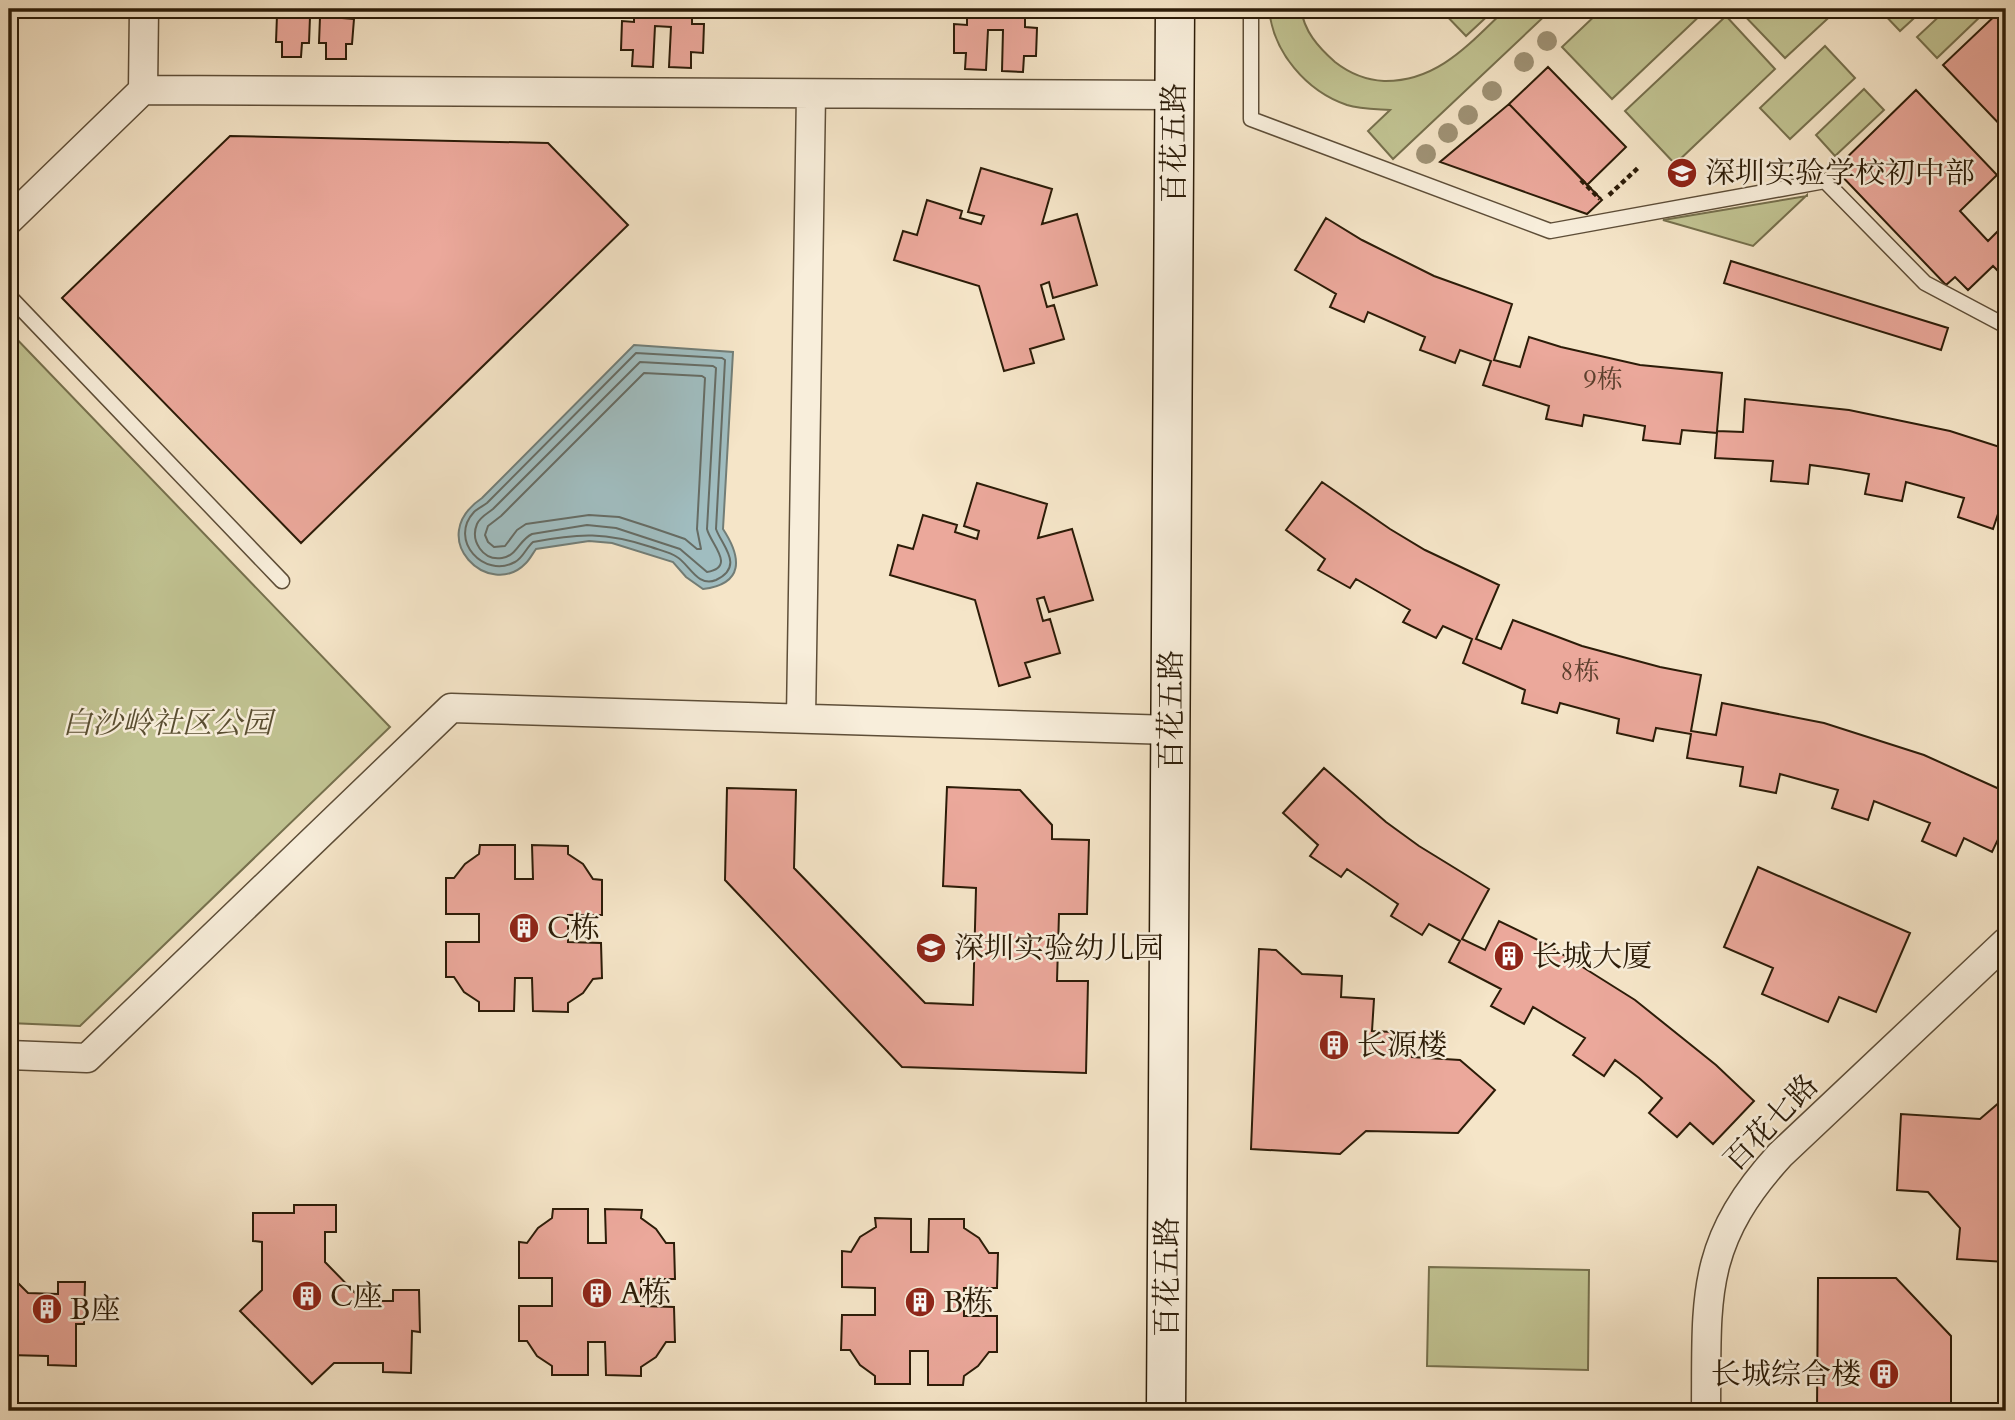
<svg xmlns="http://www.w3.org/2000/svg" width="2015" height="1420" font-family="Cardo,'Noto Serif SC',serif">
  <rect width="100%" height="100%" fill="#f5e5c8"/>
  <filter id="stains"><feTurbulence type="fractalNoise" baseFrequency=".00286" numOctaves="4"/><feColorMatrix values="0 0 0 0 .2 0 0 0 0 .09 0 0 0 0 .02 0 0 0 .5 -.17"/></filter>
  <radialGradient id="worn" r=".72"><stop offset=".6" stop-color="#630" stop-opacity="0"/><stop offset="1" stop-color="#630" stop-opacity=".3"/></radialGradient>
  <path fill="#c1c392" stroke="#76704d" stroke-width="2" d="M1269,9H1301C1304,31 1318,47 1335,62C1349,73 1366,80 1384,81C1438,82 1470,43 1506,9H1552L1393,159L1368,131L1390,110C1376,109 1360,109 1347,105C1306,91 1273,52 1269,9Z
    M1440,9H1495L1466,36Z
    M1602,9H1707L1612,99L1562,47Z
    M1738,9H1838L1785,58Z
    M1879,9H1924L1900,31Z
    M1947,9H1983L1985,12L1937,58L1917,37Z
    M1726,16L1775,69L1675,164L1625,111Z
    M1825,46L1855,78L1790,139L1760,108Z
    M1864,89L1884,110L1835,156L1816,135Z
    M1807,195L1753,246L1663,220L1807,196Z
    M9,331L390,727L80,1026L9,1023Z
    M1429,1267L1589,1270L1588,1370L1427,1366Z"/>
  <path fill="#a0bdc0" stroke="#727d76" stroke-width="2" d="M634,345L733,352L723,529C742,558 744,584 703,589L686,577L673,562L612,543L589,541L536,549C533,553 530,559 526,563C490,601 423,538 482,498Z"/>
  <g fill="none" stroke-linecap="round" stroke-linejoin="round">
    <path stroke="#666c64" stroke-width="2" d="M636,353L722,358L725,360L716,529C722,546 745,566 716,580C698,588 689,564 677,557C670,552 659,550 651,547C606,532 579,533 533,542C526,548 523,558 515,562C484,579 448,540 474,512C477,509 483,506 487,503Z
      M640,362L713,366L716,368L707,529C710,543 737,567 707,572L680,549L616,528L587,525L532,534C519,540 517,556 502,558C483,561 470,541 477,524C480,517 488,513 493,509Z
      M644,373L702,376L705,378L697,529L701,549H697L685,539L650,527L619,517L589,515L526,524L517,530L505,546L494,547L488,542L485,535L488,526L501,516Z"/>
  </g>
  <path fill="#eba89b" stroke="#2c1c08" stroke-width="2" d="M287,9H343V18L354,19L352,44H346V59H326V43H319L320,17H310L309,43H302L301,57H282V42H276L277,15L287,16Z
    M642,9H685V13H692V24H704L703,53L691,52V68L669,67L671,27L655,26L653,67L632,66L633,50H621L622,21L634,22V10L642,11Z
    M975,9H1018L1017,16H1025V27L1037,28L1036,56H1024L1023,72L1002,71L1003,30H988L986,70L965,69L966,53H954V24L967,25V13L975,14Z
    M1043,9H1072L1071,17L1043,16Z
    M2002,9H2006V131L1943,65Z
    M2002,9H2006V131L1943,65Z
    M1548,67L1626,147L1587,185L1509,104Z
    M1916,90L1997,175L1960,211L1988,241L2006,223V279L1993,266L1968,290L1955,277L1946,285L1835,169Z
    M1509,104L1602,200L1587,214L1440,162Z
    M230,136L548,143L628,225L301,543L62,298Z
    M981,168L1052,189L1042,224L1077,214L1097,285L1053,298L1049,282L1041,285L1047,307L1054,305L1064,339L1030,349L1034,363L1004,371L979,286L894,260L903,231L917,235L927,200L962,211L960,218L981,224L984,216L968,212Z
    M1326,218L1362,240L1434,276L1512,304L1494,360L1520,367L1529,337L1561,347L1640,365L1722,373L1717,431L1743,432L1745,399L1849,410L1950,431L2006,449V513L1999,511L1993,529L1958,517L1964,498L1906,482L1902,501L1865,494L1869,474L1840,469L1810,465L1808,484L1771,481L1773,461L1715,458L1717,433L1682,430L1680,444L1643,440L1645,426L1584,415L1582,426L1546,419L1549,406L1483,385L1491,361L1460,350L1455,363L1420,350L1425,337L1368,312L1364,322L1330,307L1336,294L1295,270Z
    M1731,261L1948,328L1941,350L1724,283Z
    M1322,482L1390,529L1425,550L1499,585L1476,639L1501,649L1513,620L1582,646L1660,667L1701,675L1691,731L1716,735L1722,703L1824,723L1924,755L2006,792V823L1992,852L1964,838L1956,856L1922,841L1930,823L1874,801L1868,820L1832,808L1838,790L1780,774L1776,793L1740,786L1743,767L1687,758L1691,734L1656,728L1653,741L1617,733L1619,719L1560,703L1557,713L1522,703L1525,690L1463,663L1472,639L1443,626L1436,638L1403,622L1410,610L1356,579L1350,588L1318,570L1325,559L1286,530Z
    M977,483L1047,504L1038,538L1072,529L1093,600L1049,612L1044,597L1037,599L1043,621L1050,619L1060,653L1025,663L1030,677L999,686L975,600L890,575L898,545L913,549L923,515L957,525L955,532L977,539L979,531L964,526Z
    M1324,768L1386,822L1419,846L1489,889L1462,939L1485,950L1499,921L1546,944L1635,1000L1716,1065L1754,1101L1713,1144L1690,1123L1677,1137L1649,1113L1662,1098L1639,1078L1615,1060L1604,1076L1573,1055L1585,1038L1533,1007L1524,1024L1491,1006L1501,989L1449,962L1460,941L1429,924L1422,935L1391,916L1398,904L1347,869L1341,877L1310,856L1318,845L1283,813Z
    M947,787L1020,790L1052,825V839L1089,840L1087,914H1059L1057,981H1088L1086,1073L902,1067L725,880L727,788L796,790L794,868L925,1003L973,1005L976,888L943,886Z
    M480,845H515V879H533L532,845L568,846V854L583,864L593,879L602,880V915H568V942L601,943L602,978L593,979L583,993L568,1003V1012L533,1011L532,978H515L514,1011H479V1002L464,992L454,977H446V942H479V914H446V878H454L465,864L479,854Z
    M1758,867L1910,933L1876,1012L1839,997L1828,1022L1762,994L1773,968L1724,947Z
    M1259,949L1276,950L1302,974L1342,976L1341,997L1374,999L1372,1031L1414,1033L1412,1057L1460,1060L1495,1090L1458,1133L1366,1131L1340,1154L1251,1149Z
    M2001,1101L2006,1108V1262L1957,1259L1960,1228L1928,1192L1897,1190L1901,1114L1980,1119Z
    M294,1205H336V1232H325V1262L363,1301H393V1290H419L420,1332L412,1331L411,1373L383,1372V1363H334L312,1384L240,1311L262,1290V1242L253,1241V1213H294Z
    M553,1209H588V1243H606L605,1209L642,1210L641,1218L656,1229L666,1243H674L675,1279H641V1306L674,1307L675,1342H666L656,1357L641,1367V1376L606,1375L605,1342H588V1375H552V1366L537,1356L527,1341H519V1306H552V1278H519V1242L527,1243L538,1228L552,1218Z
    M875,1218L911,1219V1252H928L929,1219H964V1228L979,1238L989,1253H998L997,1288H964V1316H997V1352H989L978,1366L964,1376L963,1385H928V1351H910V1384H875V1376L860,1365L850,1350H841L842,1315H875V1288L842,1287V1251L851,1252L860,1237L876,1227Z
    M9,1274L28,1293L58,1294V1282H85L84,1324H76V1366L48,1365V1356L9,1355Z
    M1818,1278H1896L1951,1336V1411H1817Z"/>
  <g fill="none" stroke-linecap="round" stroke-linejoin="round">
    <g stroke="#5e4e38" stroke-width="17">
      <path id="lane" d="M1251,9V119L1550,231L1825,181L1925,283L2006,326
        M9,296L282,581"/>
    </g>
    <g stroke="#5e4e38" stroke-width="31">
      <path id="street" d="M143,90L144,9
        M9,220L143,90L1174,95
        M801,718L811,94
        M9,1055L87,1058L451,708L1171,730
        M1706,1411C1707,1298 1699,1244 1780,1155L2006,942"/>
    </g>
    <g stroke="#2c1c08" stroke-width="41">
      <path id="secondary" d="M1166,1411L1175,9"/>
    </g>
    <path stroke="#2c1c08" stroke-width="4.5" stroke-dasharray="5 3.5" stroke-linecap="butt" d="M1581,180L1600,199
      M1609,195L1639,167"/>
    <use href="#lane" stroke="#f8eedb" stroke-width="14"/>
    <use href="#street" stroke="#f8eedb" stroke-width="28"/>
    <use href="#secondary" stroke="#f8eedb" stroke-width="38"/>
  </g>
  <g fill="#9f9275">
    <circle cx="1547" cy="41" r="10"/>
    <circle cx="1524" cy="62" r="10"/>
    <circle cx="1492" cy="91" r="10"/>
    <circle cx="1468" cy="115" r="10"/>
    <circle cx="1448" cy="133" r="10"/>
    <circle cx="1426" cy="154" r="10"/>
  </g>
  <defs>
    <g id="school-disc" transform="scale(1.575)"><circle r="9.5" fill="#8f2418" stroke="#f8eedb"/><path d="M0-5L7-2L0 1L-7-2ZM-4 1L0 2.5L4 1V4Q0 6-4 4Z" fill="#fff"/></g>
    <g id="building-disc" transform="scale(1.575)"><circle r="9.5" fill="#8f2418" stroke="#f8eedb"/><path d="M-4-6H4V6H1V3H-1V6H-4ZM-2.5-4.3h1.7v1.8h-1.7ZM.8-4.3h1.7v1.8H.8ZM-2.5-1h1.7V.8h-1.7ZM.8-1h1.7V.8H.8Z" fill="#fff"/></g>
  </defs>
  <g fill-rule="evenodd">
    <use href="#school-disc" x="1682" y="173"/>
    <use href="#building-disc" x="524" y="928"/>
    <use href="#school-disc" x="931" y="948"/>
    <use href="#building-disc" x="1509" y="956"/>
    <use href="#building-disc" x="1334" y="1045"/>
    <use href="#building-disc" x="597" y="1293"/>
    <use href="#building-disc" x="307" y="1296"/>
    <use href="#building-disc" x="920" y="1302"/>
    <use href="#building-disc" x="47" y="1309"/>
    <use href="#building-disc" x="1884" y="1374"/>
  </g>
  <g text-anchor="middle" dominant-baseline="central" stroke-width="5" stroke-linejoin="round" paint-order="stroke">
    <g font-size="26" fill="#5c3f2d">
      <text x="1603" y="379">9栋</text>
      <text x="1580" y="671">8栋</text>
    </g>
    <g font-size="30" fill="#2c1c08" stroke="#f8eedb">
      <text transform="translate(1174 143) rotate(-90)">百花五路</text>
      <text transform="translate(1171 710) rotate(-90)">百花五路</text>
      <text transform="translate(1771 1123) rotate(-46)">百花七路</text>
      <text transform="translate(1167 1277) rotate(-90)">百花五路</text>
    </g>
    <g font-size="30" fill="#2c1c08" stroke="#f8eedb" text-anchor="start">
      <text x="1705" y="173">深圳实验学校初中部</text>
      <text x="547" y="928">C栋</text>
      <text x="954" y="948">深圳实验幼儿园</text>
      <text x="1532" y="956">长城大厦</text>
      <text x="1357" y="1045">长源楼</text>
      <text x="620" y="1293">A栋</text>
      <text x="330" y="1296">C座</text>
      <text x="943" y="1302">B栋</text>
      <text x="70" y="1309">B座</text>
      <text x="1861" y="1374" text-anchor="end">长城综合楼</text>
    </g>
    <g font-size="30" font-style="italic" fill="#594e31" stroke="#f8eedb">
      <text x="167" y="723">白沙岭社区公园</text>
    </g>
  </g>
  <rect width="2015" height="1420" fill="none" stroke="#f5e5c8" stroke-width="35"/>
  <rect x="10" y="10" width="1994" height="1399" fill="none" stroke="#2c1c08" stroke-width="3.5"/>
  <rect x="18" y="18" width="1980" height="1385" fill="none" stroke="#2c1c08" stroke-width="2"/>
  <rect width="100%" height="100%" filter="url(#stains)"/>
  <rect width="100%" height="100%" fill="url(#worn)"/>
</svg>
